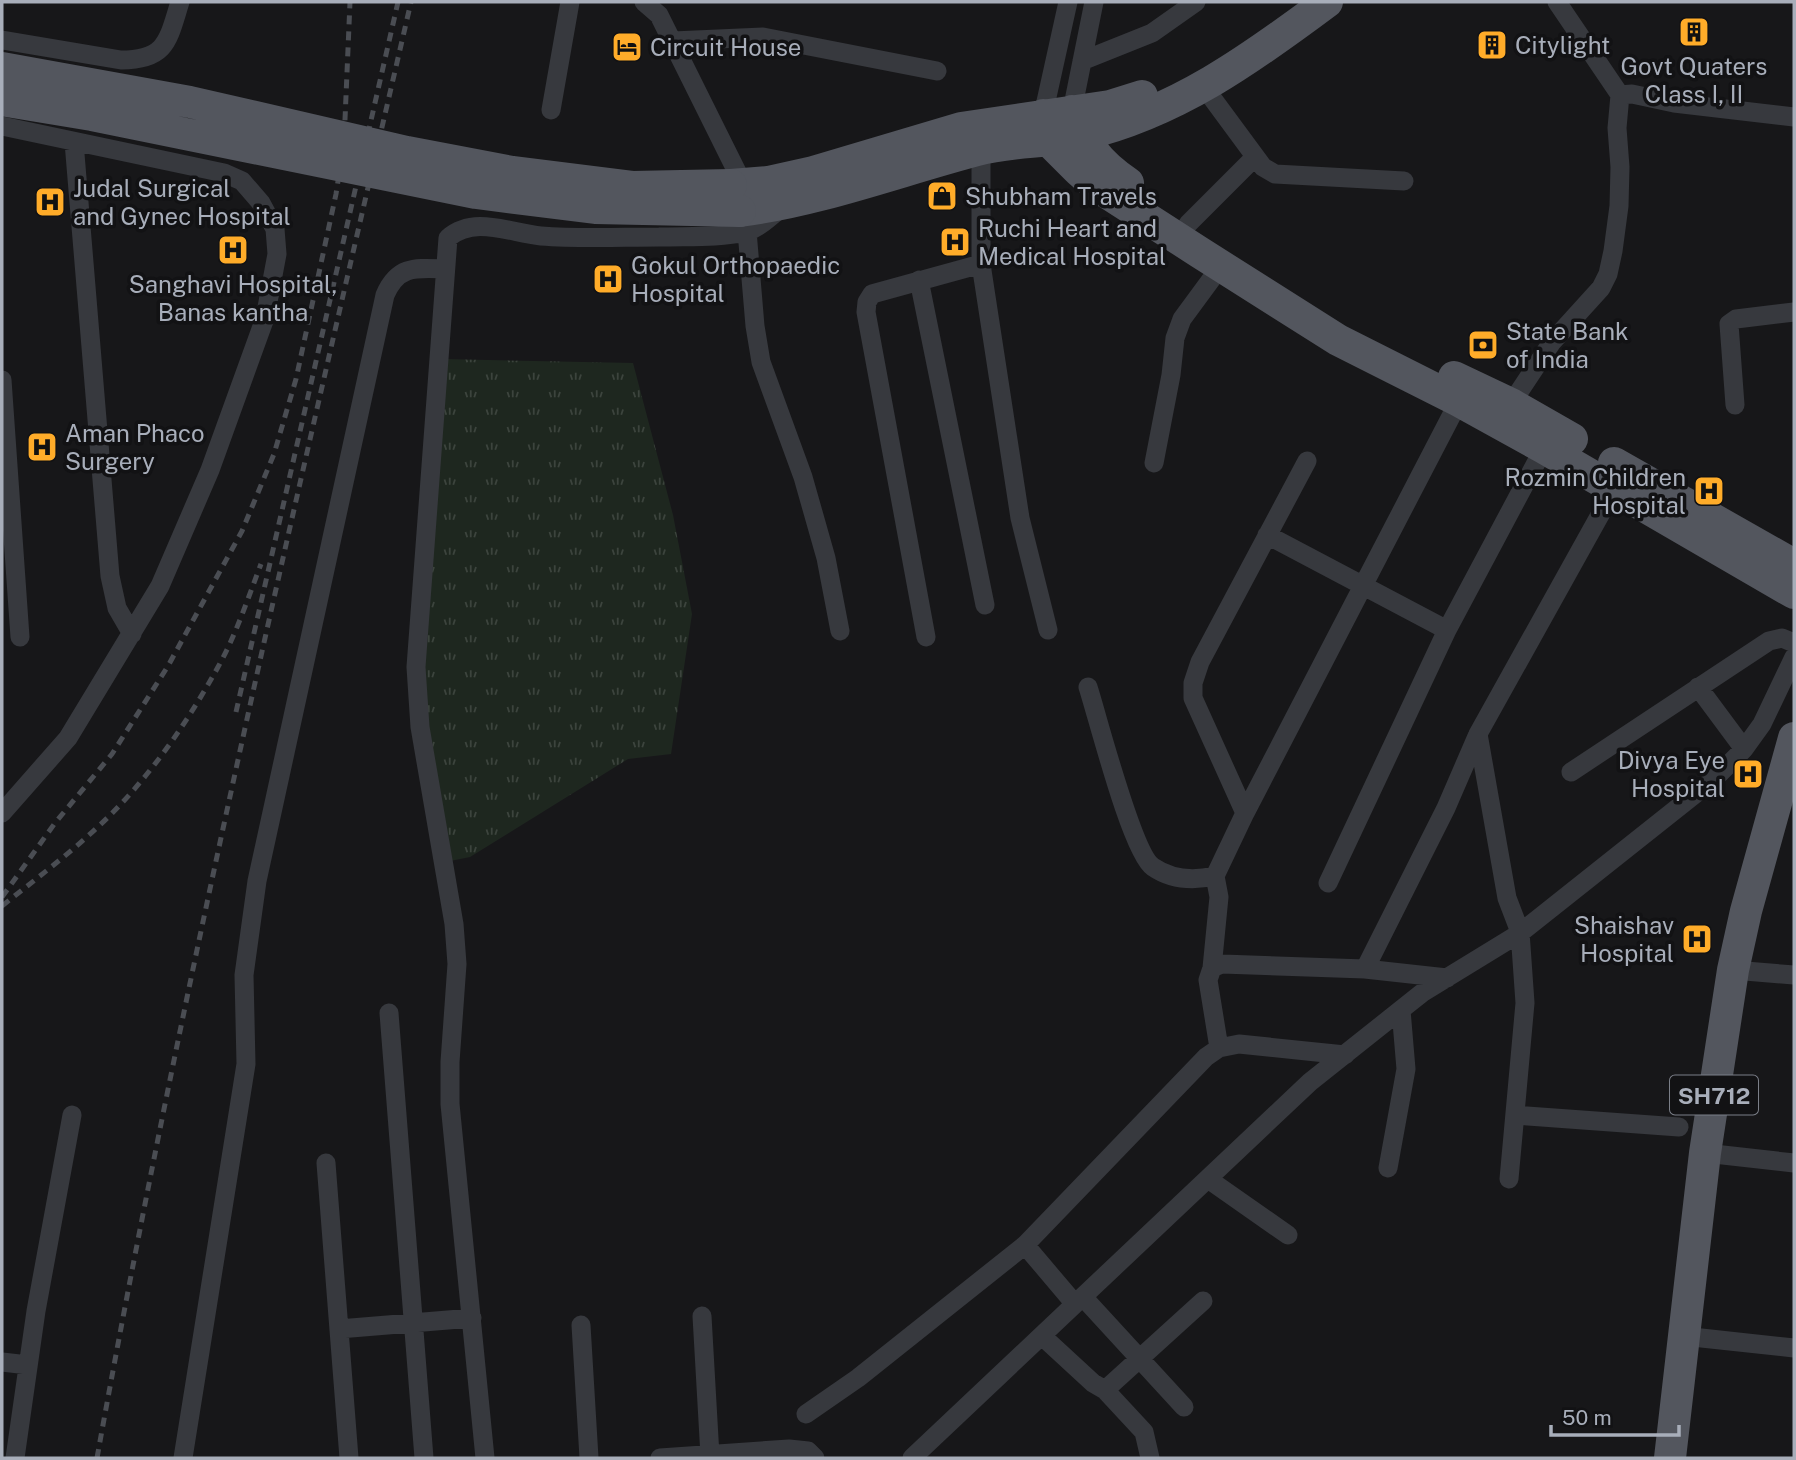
<svg xmlns="http://www.w3.org/2000/svg" width="1796" height="1460" font-family="'Public Sans',sans-serif">
  <defs>
    <pattern id="grass-tufts" width="24" height="20" patternUnits="userSpaceOnUse" patternTransform="scale(1.75)"><rect width="24" height="20" fill="#1e271f"/><path d="M3 7l-1-3M5 7V3M7 7l1-3M15 17l-1-3M17 17v-4M19 17l1-3" fill="none" stroke="#3c443d"/></pattern>
  </defs>
  <rect width="100%" height="100%" fill="#171719"/>
  <path fill="url(#grass-tufts)" d="M442,359L633,363L673,515L692,614L671,754L628,759L470,857L450,861L420,686Z"/>
  <g fill="none" stroke-linecap="round" stroke-linejoin="round">
    <path stroke="#37393e" stroke-width="19" d="M644,2L659,15L743,184
      M1557,2L1620,95L1632,94L1674,103L1794,117
      M2,40L121,60C167,60 168,40 180,2
      M673,41L763,37L937,71
      M1082,61L1152,33L1196,2
      M1204,87L1263,167L1275,174L1404,181
      M551,110L570,2
      M1072,111L1094,2
      M1043,115L1068,2
      M2,126L224,173L242,181L261,203L275,229L277,254L265,318L210,470L160,586L68,738L2,813
      M74,142L110,576L117,608L132,634
      M981,149V264L1020,518L1048,630
      M1188,224L1255,157
      M747,231L755,326L761,362L803,477L826,558L840,631
      M919,280L985,605
      M2,380L20,637
      M1511,404L1552,342L1601,288L1608,274L1613,251L1619,206L1620,167L1617,128L1620,95
      M1735,405L1729,324L1736,319L1794,312
      M1154,463L1171,375L1175,338L1182,319L1221,266
      M1267,535L1447,630
      M926,637L866,312L867,302L872,294L981,264
      M1088,687C1098,718 1132,853 1153,867C1172,880 1193,881 1215,876L1245,813L1459,401
      M1698,687L1744,749
      M1478,734L1507,898L1520,932L1525,1003L1509,1179
      M1571,772L1769,641L1782,638L1794,643
      M1245,813L1193,698V683L1200,662L1307,461
      M1328,883L1447,630L1544,448
      M1212,968L1219,897L1215,876
      M1365,969L1446,808L1478,734L1615,488
      M1733,970L1794,975
      M389,1013L424,1458
      M1219,1048L1208,980L1212,968L1222,964L1365,969L1447,978
      M1515,1115L1679,1127
      M1705,1153L1794,1163
      M326,1163L349,1458
      M1388,1168L1406,1069L1401,1010
      M1208,1179L1288,1235
      M1025,1245L1075,1304
      M1083,1297L1184,1407
      M702,1316L710,1456
      M581,1325L589,1458
      M339,1329L472,1318
      M1042,1336L1093,1383L1105,1390L1144,1432L1150,1458
      M1683,1336L1794,1348
      M2,1362L28,1365
      M1105,1390L1203,1301
      M806,1414L858,1378L1025,1245L1206,1057L1219,1048L1239,1044L1345,1055
      M15,1458L36,1311L72,1115
      M183,1458L246,1064L244,975L257,881L385,295C398,265 416,268 445,269
      M485,1458L450,1104V1062L457,964L454,924L420,727L416,667L448,238C474,215 510,233 541,236C580,239 620,237 659,237C688,236 718,238 746,232C759,228 770,217 781,208
      M660,1458L789,1449L808,1451L815,1458
      M912,1458L1310,1082L1422,993L1520,933L1714,779L1744,749L1762,724L1794,657"/>
    <path stroke="#53565e" stroke-width="32" d="M1072,111C1086,145 1097,162 1128,183
      M1043,115L1049,141L1078,170L1095,185L1199,252L1338,340L1459,401L1544,448L1794,593
      M731,185L768,182L813,172L961,128L1110,106L1142,96
      M740,211C822,200 898,171 977,150C1011,141 1047,143 1082,135C1176,113 1252,58 1327,2
      M1454,377L1511,404L1572,439
      M1614,463L1794,565
      M1670,1458L1705,1153L1733,970L1746,911L1794,738"/>
    <path stroke="#4a4d53" stroke-width="5" stroke-dasharray="9 7" stroke-linecap="butt" d="M236,712L398,2
      M2,897L55,823L112,754L168,666L242,531L274,454L296,379L336,194L344,143L350,2
      M2,906C42,874 84,843 119,806C158,765 191,716 218,667C236,635 248,598 261,564
      M97,1458C185,969 299,486 411,2"/>
    <path stroke="#53565e" stroke-width="32" d="M2,68L190,102L407,152L512,172L632,187L731,185
      M2,100L92,115L476,193L595,208L740,211"/>
  </g>
  <defs>
    <g id="building-square" transform="scale(1.575)"><rect x="-9" y="-9" width="18" height="18" rx="4" fill="#ffac29" stroke="#121214"/><path d="M-4-6H4V6H1V3H-1V6H-4ZM-2.5-4.3h1.7v1.8h-1.7ZM.8-4.3h1.7v1.8H.8ZM-2.5-1h1.7V.8h-1.7ZM.8-1h1.7V.8H.8Z" fill="#111"/></g>
    <g id="hotel-square" transform="scale(1.575)"><rect x="-9" y="-9" width="18" height="18" rx="4" fill="#ffac29" stroke="#121214"/><path d="M-6-4.5h1.5V1H6V5H4.5V3h-9V5H-6ZM-4 0a1.8 1.8 0 1 1 3.6 0ZM.5 0V-2.5h3Q6-2.5 6 0Z" fill="#111"/></g>
    <g id="shop-square" transform="scale(1.575)"><rect x="-9" y="-9" width="18" height="18" rx="4" fill="#ffac29" stroke="#121214"/><path d="M-5-2.5h2.3a2.7 3.5 0 0 1 5.4 0H5L5.5 6h-11ZM-1.5-2.5h3a1.5 2.3 0 0 0-3 0Z" fill="#111"/></g>
    <g id="hospital-square" transform="scale(1.575)"><rect x="-9" y="-9" width="18" height="18" rx="4" fill="#ffac29" stroke="#121214"/><path d="M-5-5h3v3.5h4V-5h3V5h-3V1.5h-4V5h-3Z" fill="#111"/></g>
    <g id="bank-square" transform="scale(1.575)"><rect x="-9" y="-9" width="18" height="18" rx="4" fill="#ffac29" stroke="#121214"/><path d="M-6-4H6V4H-6ZM0-2.3a2.3 2.3 0 1 0 0 4.6a2.3 2.3 0 1 0 0-4.6Z" fill="#111"/></g>
  </defs>
  <g fill-rule="evenodd">
    <use href="#building-square" x="1694" y="32"/>
    <use href="#building-square" x="1492" y="45"/>
    <use href="#hotel-square" x="627" y="47"/>
    <use href="#shop-square" x="942" y="196"/>
    <use href="#hospital-square" x="50" y="202"/>
    <use href="#hospital-square" x="955" y="242"/>
    <use href="#hospital-square" x="233" y="250"/>
    <use href="#hospital-square" x="608" y="279"/>
    <use href="#bank-square" x="1483" y="345"/>
    <use href="#hospital-square" x="42" y="447"/>
    <use href="#hospital-square" x="1709" y="491"/>
    <use href="#hospital-square" x="1748" y="774"/>
    <use href="#hospital-square" x="1697" y="939"/>
  </g>
  <g text-anchor="middle" dominant-baseline="central" stroke-width="7" stroke-linejoin="round" paint-order="stroke">
    <rect fill="#121214" stroke="#7b7f88" stroke-width="2" x="1670" y="1075.5" width="88" height="39" rx="5"/>
    <g font-size="23" font-weight="bold" fill="#a8aeba">
      <text x="1714" y="1095">SH712</text>
    </g>
    <g font-size="24" fill="#a8aeba" stroke="#121214" text-anchor="start">
      <text x="1515" y="45">Citylight</text>
      <text x="650" y="47">Circuit House</text>
      <text x="1694" y="66" text-anchor="middle">Govt Quaters<tspan x="1694" dy="28">Class I, II</tspan></text>
      <text x="73" y="188">Judal Surgical<tspan x="73" dy="28">and Gynec Hospital</tspan></text>
      <text x="965" y="196">Shubham Travels</text>
      <text x="978" y="228">Ruchi Heart and<tspan x="978" dy="28">Medical Hospital</tspan></text>
      <text x="631" y="265">Gokul Orthopaedic<tspan x="631" dy="28">Hospital</tspan></text>
      <text x="233" y="284" text-anchor="middle">Sanghavi Hospital,<tspan x="233" dy="28">Banas kantha</tspan></text>
      <text x="1506" y="331">State Bank<tspan x="1506" dy="28">of India</tspan></text>
      <text x="65" y="433">Aman Phaco<tspan x="65" dy="28">Surgery</tspan></text>
      <text x="1686" y="477" text-anchor="end">Rozmin Children<tspan x="1686" dy="28">Hospital</tspan></text>
      <text x="1725" y="760" text-anchor="end">Divya Eye<tspan x="1725" dy="28">Hospital</tspan></text>
      <text x="1674" y="925" text-anchor="end">Shaishav<tspan x="1674" dy="28">Hospital</tspan></text>
    </g>
  </g>
  <rect width="1796" height="1460" fill="none" stroke="#a8aeba" stroke-width="7"/>
  <path d="M1551 1425v10h128v-10" fill="none" stroke="#a8aeba" stroke-width="3.5"/>
  <text x="1562" y="1425" font-size="21" fill="#a8aeba" stroke="#121214" stroke-width="5" paint-order="stroke">50 m</text>
</svg>
